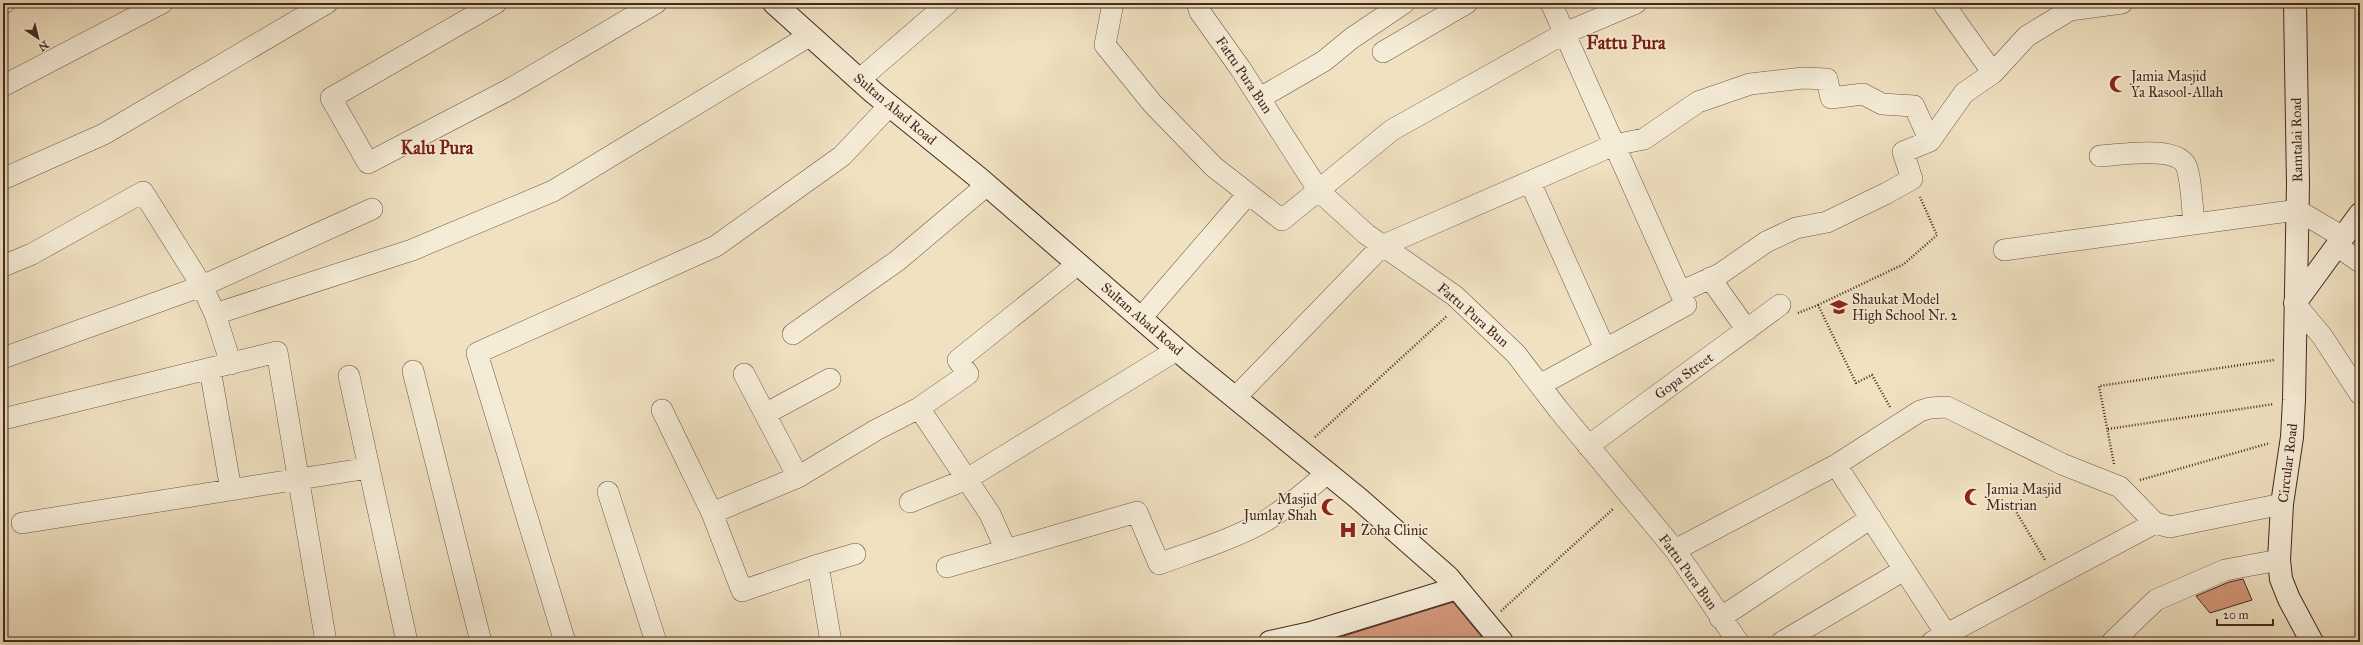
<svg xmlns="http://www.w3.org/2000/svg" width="2363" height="645" font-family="'IM FELL Great Primer',serif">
  <rect width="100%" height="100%" fill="#f0e1c1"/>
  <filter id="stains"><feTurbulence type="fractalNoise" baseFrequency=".005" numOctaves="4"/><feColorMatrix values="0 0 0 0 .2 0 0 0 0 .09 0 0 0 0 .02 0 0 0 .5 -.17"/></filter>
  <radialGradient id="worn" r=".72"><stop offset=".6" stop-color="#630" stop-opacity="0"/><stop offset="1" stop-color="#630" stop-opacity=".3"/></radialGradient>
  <path fill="#d4987b" stroke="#45291f" d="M2243,579L2252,600L2210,613L2196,596L2229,582Z
    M1453,602L1486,642H1324Z"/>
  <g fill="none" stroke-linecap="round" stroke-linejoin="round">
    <g stroke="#705748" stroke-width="22">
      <path id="street" d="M3,3H4
        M496,3L331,98L368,163L510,89L656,3
        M1113,3L1105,45L1152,103L1214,167L1282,220L1392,130L1565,33L1636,3
        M1197,3L1200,12L1240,68L1319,191L1366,234L1455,296L1516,354L1558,409L1675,550L1738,642
        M1943,3L1993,73
        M1383,52L1467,3
        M859,80L948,3
        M3,86L162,3
        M1260,98L1324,61L1352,38L1404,3
        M2100,156C2121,155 2179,144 2187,168C2192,185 2192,207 2194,224
        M3,179L104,134L327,3
        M1530,182L1605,349
        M2337,246L2360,262
        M2004,250L2297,210L2343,237
        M1078,264L958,360L968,374L919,408L990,514L1006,550L1137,512L1159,564C1194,551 1234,539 1267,520C1289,506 1308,490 1327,473
        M3,266L32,254L143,192L202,286L215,314L231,364
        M1710,278L1747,330
        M1680,292L1720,274L1766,242L1796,228L1827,222L1887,193L1912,179L1903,152L1930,141L1964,93L1993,73L2027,36L2070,10L2122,3
        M2295,304L2322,336L2360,394
        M215,314L412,250L553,191L809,36
        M1141,318L1248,194
        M793,334L897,261L987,185
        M3,358L202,286L372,209
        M210,369L231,490
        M413,371L481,642
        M744,374L798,477
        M349,376L407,642
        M1540,385L1686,305L1551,3
        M1235,398L1382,246L1614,145L1644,139L1698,102L1750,84L1803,78L1827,79L1831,98L1863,94L1882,104L1914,106L1930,141
        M662,410L712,513L798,477L876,430L919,408
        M765,414L830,379
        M3,419L277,352L326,642
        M1588,446L1780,305
        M1836,465L1946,634L1948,642
        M967,479L1177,350
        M608,492L656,642
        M910,502L967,479
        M712,513L742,591L818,565L831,642
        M22,523L369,468
        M1675,550L1836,465L1920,411L1930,408L1947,407L2062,464L2120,487L2155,523L2170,527L2282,504
        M818,565L855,554
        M947,567L1006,550
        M1720,618L1871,518
        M565,642L477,353L716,246L842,156L889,106
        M1782,642L1904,570
        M1932,642L2155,523
        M2112,642L2156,600L2225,570L2279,560"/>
    </g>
    <g stroke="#45291f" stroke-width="24">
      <path id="secondary" d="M774,3L874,93L980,179L1190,361L1358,498L1448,577L1502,642
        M2295,3L2298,184L2294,400L2292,437L2282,504L2279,560L2281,579L2289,599L2312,642
        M2295,303L2360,214
        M1270,642L1311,633L1457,588"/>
    </g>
    <path stroke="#45291f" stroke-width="2.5" stroke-dasharray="1 2" stroke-linecap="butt" d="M1818,305L1904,264L1937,235L1920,197
      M1798,313L1818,305L1856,383L1872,375L1890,407
      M2108,429L2274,404
      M1315,437L1447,316
      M2114,464L2099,386L2274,360
      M2140,480L2270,443
      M2015,510L2045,560
      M1501,611L1614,508"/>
    <use href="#street" stroke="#f5ecd7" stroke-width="21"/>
    <use href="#secondary" stroke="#f5ecd7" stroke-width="22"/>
  </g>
  <defs>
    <g id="mosque-bare" transform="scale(1.38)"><path d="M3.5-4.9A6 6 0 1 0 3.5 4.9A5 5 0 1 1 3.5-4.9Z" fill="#8f2418" stroke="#f5ecd7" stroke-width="2.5" paint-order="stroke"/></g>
    <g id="school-bare" transform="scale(1.38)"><path d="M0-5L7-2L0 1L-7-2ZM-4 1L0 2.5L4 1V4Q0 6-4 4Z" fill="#8f2418" stroke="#f5ecd7" stroke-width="2.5" paint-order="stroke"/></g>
    <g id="hospital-bare" transform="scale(1.38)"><path d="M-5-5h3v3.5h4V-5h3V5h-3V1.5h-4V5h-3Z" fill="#8f2418" stroke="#f5ecd7" stroke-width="2.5" paint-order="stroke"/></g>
  </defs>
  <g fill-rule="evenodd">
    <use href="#mosque-bare" x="2118" y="84"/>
    <use href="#school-bare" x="1839" y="307"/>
    <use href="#mosque-bare" x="1973" y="497"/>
    <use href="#mosque-bare" x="1330" y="507"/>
    <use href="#hospital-bare" x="1348" y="530"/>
  </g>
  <g text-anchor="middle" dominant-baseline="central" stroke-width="3" stroke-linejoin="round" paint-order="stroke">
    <g font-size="14" fill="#45291f" stroke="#f5ecd7">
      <text transform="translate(1244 75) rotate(56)">Fattu Pura Bun</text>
      <text transform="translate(895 109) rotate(40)">Sultan Abad Road</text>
      <text transform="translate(2297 140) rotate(-91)">Ramtalai Road</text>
      <text transform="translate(1473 315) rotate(41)">Fattu Pura Bun</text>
      <text transform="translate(1142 319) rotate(41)">Sultan Abad Road</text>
      <text transform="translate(1684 376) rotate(-36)">Gopa Street</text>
      <text transform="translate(2288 463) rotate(-83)">Circular Road</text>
      <text transform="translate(1688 572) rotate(54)">Fattu Pura Bun</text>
    </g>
    <g font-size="14" fill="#45291f" stroke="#f5ecd7" text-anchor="start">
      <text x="2131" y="76">Jamia Masjid<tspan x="2131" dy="16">Ya Rasool-Allah</tspan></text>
      <text x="1852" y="299">Shaukat Model<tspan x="1852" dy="16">High School Nr. 2</tspan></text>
      <text x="1986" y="489">Jamia Masjid<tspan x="1986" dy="16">Mistrian</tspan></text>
      <text x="1317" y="499" text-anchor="end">Masjid<tspan x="1317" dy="16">Jumlay Shah</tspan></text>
      <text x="1361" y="530">Zoha Clinic</text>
    </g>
    <g font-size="18" font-weight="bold" fill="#7a1f14" stroke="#f5ecd7">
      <text x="1626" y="43">Fattu Pura</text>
      <text x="437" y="148">Kalu Pura</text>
    </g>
  </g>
  <rect width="2363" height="645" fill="none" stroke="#f0e1c1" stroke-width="16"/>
  <rect x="4" y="4" width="2355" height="637" fill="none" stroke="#45291f" stroke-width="2"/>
  <rect x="8" y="8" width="2347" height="629" fill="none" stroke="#45291f"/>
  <g transform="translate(38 38) rotate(145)" stroke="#f5ecd7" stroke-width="3" paint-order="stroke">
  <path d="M0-3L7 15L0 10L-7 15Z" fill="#45291f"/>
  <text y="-6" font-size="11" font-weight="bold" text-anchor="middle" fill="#45291f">N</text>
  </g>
  <path d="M2217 619v6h56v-6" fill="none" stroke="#45291f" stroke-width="2"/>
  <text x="2223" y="619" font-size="12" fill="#45291f" stroke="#f5ecd7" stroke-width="3" paint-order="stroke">20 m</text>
  <rect width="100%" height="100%" filter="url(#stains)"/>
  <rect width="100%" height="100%" fill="url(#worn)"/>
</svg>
